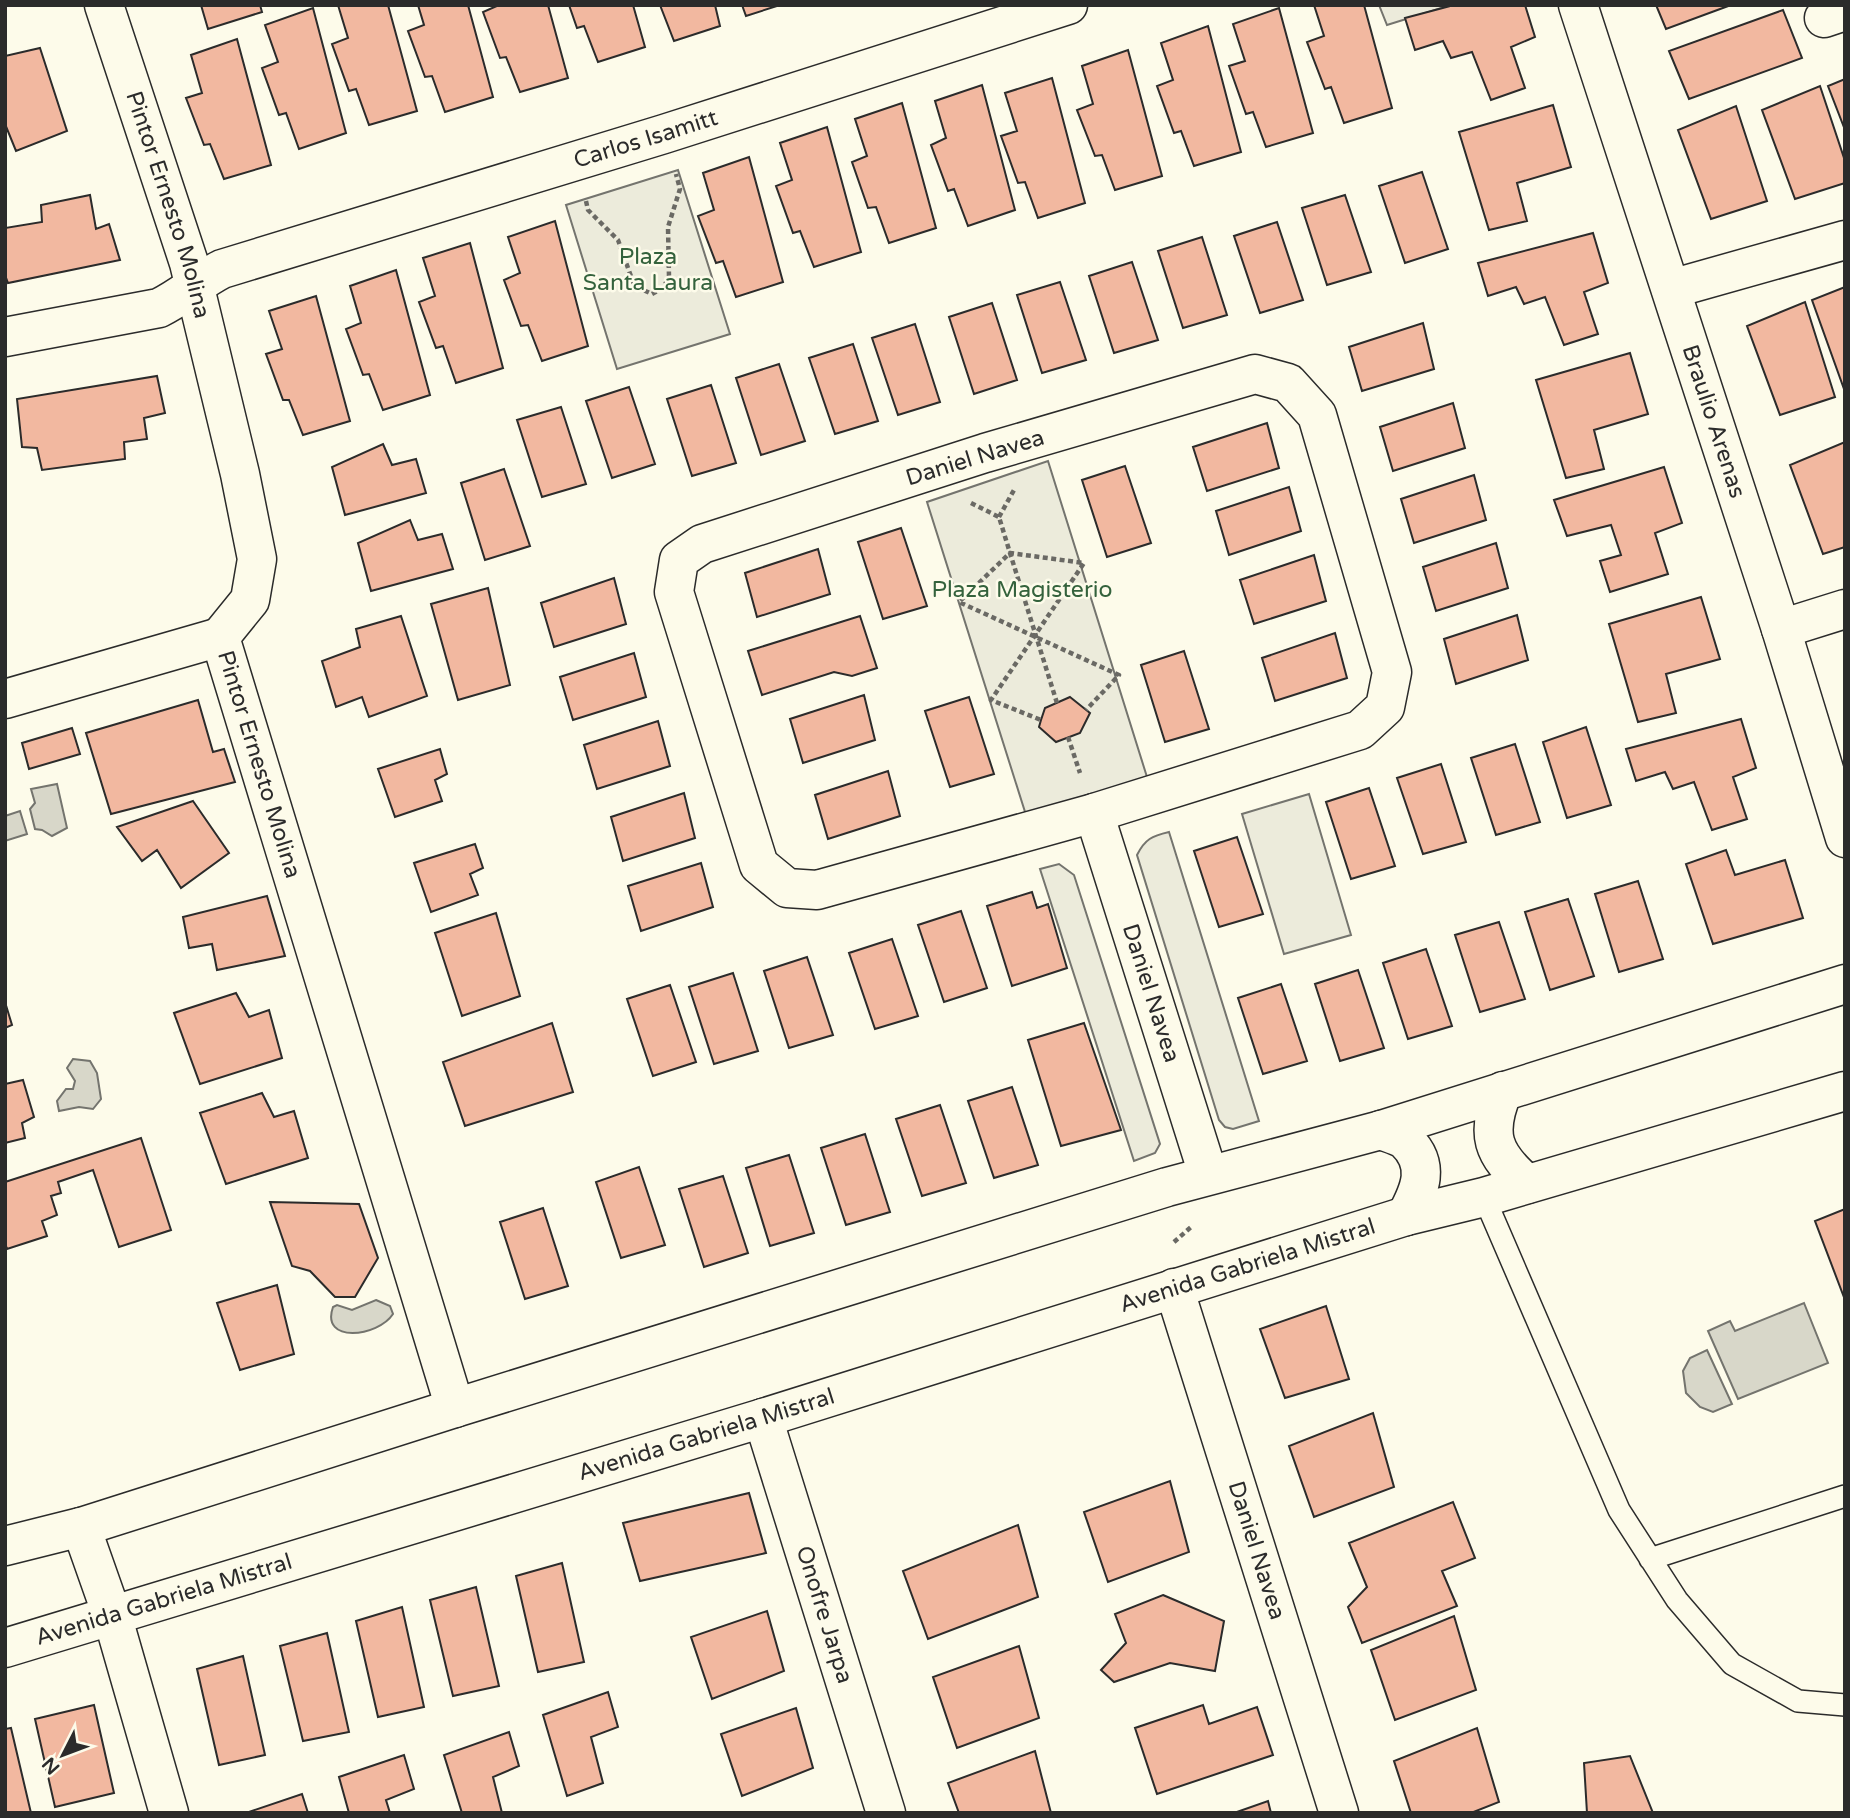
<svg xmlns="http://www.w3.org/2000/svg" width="1850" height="1818" font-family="'Varela Round',sans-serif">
  <rect width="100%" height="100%" fill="#fdfbea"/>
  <path fill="#ecebdb" stroke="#74746e" stroke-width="2" d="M1379,5H1451L1387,25Z
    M678,170L730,334L617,369L566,205Z
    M1048,461L1147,777L1026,815L927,502Z
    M1309,794L1351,935L1284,954L1242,814Z
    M1169,832L1259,1121L1233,1129L1225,1127L1219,1120L1137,855C1145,839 1152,836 1169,832Z
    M1059,864L1074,875L1160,1144L1155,1153L1134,1161L1040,869Z"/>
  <path fill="#d8d7c9" stroke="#74746e" stroke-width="2" d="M57,784L67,828L52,836L42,830L35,829L30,809L35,803L31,789Z
    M20,811L27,834L5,841V816Z
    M73,1059L90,1061L97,1073L101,1099L93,1109L79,1107L59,1111L57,1101L66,1089H73L75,1081L67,1068Z
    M376,1300L390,1306L393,1314C378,1337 320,1344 333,1307L337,1305L352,1310Z
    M1804,1303L1828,1363L1738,1399L1708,1331L1730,1321L1735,1331Z
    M1707,1350L1732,1404L1713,1412L1700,1407L1686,1393L1683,1371L1690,1358Z"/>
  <path fill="#f2b8a0" stroke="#2b2b2b" stroke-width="2" d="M201,5H260L262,12L208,29Z
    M338,5H388L417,111L369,125L356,89L349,91L332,44L348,38Z
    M418,5H468L493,97L445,112L432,76L425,77L408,31L424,25Z
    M548,5L568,78L520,92L506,57L500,58L483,12L499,5Z
    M569,5H633L645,47L598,62L584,26L577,28Z
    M660,5H715L720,26L674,41Z
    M742,5H780L746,16Z
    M1314,5H1364L1392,108L1344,123L1331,87L1325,89L1307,42L1324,36Z
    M1454,5H1525L1535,37L1511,47L1525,88L1491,100L1472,52L1451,58L1443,41L1415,50L1405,18Z
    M1656,5H1731L1666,29Z
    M313,8L346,133L299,149L286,113L279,115L262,68L278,62L265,25Z
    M1279,8L1313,133L1266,147L1253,112L1246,114L1229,66L1245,61L1233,24Z
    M1783,10L1802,58L1689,99L1669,51Z
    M1208,26L1241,152L1194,166L1181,131L1174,133L1157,86L1173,80L1161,43Z
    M237,39L271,165L224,179L210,144L204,145L186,98L202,93L191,55Z
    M40,48L67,131L16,151L5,124V56Z
    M1128,50L1162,176L1115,190L1102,155L1095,156L1077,110L1093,104L1082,66Z
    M1052,78L1085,203L1038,218L1025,182L1018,183L1001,136L1017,131L1005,93Z
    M1845,79V130L1828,86Z
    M982,85L1015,210L968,226L954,189L948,191L931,145L946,138L935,101Z
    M1820,86L1845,161V183L1795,199L1762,110Z
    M902,103L936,228L889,243L876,207L868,208L852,162L867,156L855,119Z
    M1553,105L1571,167L1517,183L1527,221L1489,230L1459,132Z
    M1736,106L1767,201L1711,219L1678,130Z
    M827,127L861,252L814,267L800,231L793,233L776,186L792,180L780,143Z
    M749,157L783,282L736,297L723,261L716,263L698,216L714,210L703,173Z
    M1422,172L1448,249L1405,263L1379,186Z
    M90,195L96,229L109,224L120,260L8,283L5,275V228L42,222L41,205Z
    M1345,195L1371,272L1327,285L1302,208Z
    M555,221L588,346L542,361L528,325L521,326L504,280L520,273L508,237Z
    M1277,222L1303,300L1260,313L1234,236Z
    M1593,233L1608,283L1584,292L1598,334L1564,345L1545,297L1524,304L1516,287L1488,296L1478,263Z
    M1202,237L1227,315L1183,328L1158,251Z
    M470,243L503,368L456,383L443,346L436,348L419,302L435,296L423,258Z
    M1132,262L1158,340L1114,353L1089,276Z
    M396,270L430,395L383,410L369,374L363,375L346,329L361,323L350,286Z
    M1060,282L1086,360L1042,373L1017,295Z
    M1845,287V389H1844L1812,300Z
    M316,296L350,421L303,435L289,400H283L266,354L282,349L269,311Z
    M1805,302L1835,397L1780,415L1747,326Z
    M992,303L1017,380L974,394L949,317Z
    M1423,323L1434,369L1362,391L1349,347Z
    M915,324L940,402L898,415L872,338Z
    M853,344L878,421L835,434L809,358Z
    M1630,353L1648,414L1594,430L1604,469L1566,478L1536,380Z
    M779,364L805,441L761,455L736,378Z
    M157,376L165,413L144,418L147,439L124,442L125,459L42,470L37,448L22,447L17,399Z
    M711,385L736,463L692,476L667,399Z
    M629,387L655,464L612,478L586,401Z
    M1453,403L1465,448L1393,471L1380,427Z
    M561,407L586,484L542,497L517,420Z
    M1267,423L1279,468L1207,491L1193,447Z
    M1845,442V547L1823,554L1790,465Z
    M383,444L392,465L416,459L426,493L345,515L332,467Z
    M1125,466L1151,543L1107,557L1082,480Z
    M1664,467L1682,523L1655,533L1668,574L1610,592L1600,561L1621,555L1611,525L1567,536L1554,500Z
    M504,469L530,546L485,560L461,483Z
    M1474,475L1486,520L1414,543L1401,499Z
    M1289,487L1301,531L1229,555L1216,511Z
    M410,520L418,540L442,534L453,569L371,591L358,543Z
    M901,528L927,606L883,619L858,542Z
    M1496,543L1508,588L1436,611L1423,567Z
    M818,549L830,594L757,617L745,573Z
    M1314,555L1326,601L1254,624L1240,580Z
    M614,578L626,624L554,647L541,603Z
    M488,588L510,685L458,700L431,604Z
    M1701,597L1720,659L1666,674L1676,713L1638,722L1609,624Z
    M1517,615L1528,660L1456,684L1444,639Z
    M401,616L427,696L369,717L362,697L336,707L322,661L360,647L356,629Z
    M860,616L877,668L852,676L834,672L762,695L748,651Z
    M1335,633L1347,678L1275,701L1262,658Z
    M1184,651L1209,729L1165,742L1141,665Z
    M634,653L646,697L573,720L560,677Z
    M864,695L875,740L803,763L790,719Z
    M969,697L994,774L950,787L925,711Z
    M1070,697L1090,713L1080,733L1056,742L1039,727L1041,720L1045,708Z
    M198,700L213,752L224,749L235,782L111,814L86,733Z
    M1741,719L1756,768L1733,777L1747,819L1712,830L1694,782L1673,789L1665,772L1636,781L1626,749Z
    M658,721L670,766L597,789L584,745Z
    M1586,727L1611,805L1567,818L1543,742Z
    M72,728L80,754L29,769L22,743Z
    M1515,744L1540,822L1496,835L1471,758Z
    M440,749L447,774L435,780L442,801L395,817L378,769Z
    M1441,764L1466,842L1423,854L1397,778Z
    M888,771L900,816L828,839L815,795Z
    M1369,788L1395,866L1351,879L1326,802Z
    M684,793L695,838L623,861L611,817Z
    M193,801L229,853L181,888L157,850L142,861L117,827Z
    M1237,837L1263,914L1219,927L1194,851Z
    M475,844L483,868L470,874L478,895L431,912L414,863Z
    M1726,850L1735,875L1785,860L1803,918L1713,944L1686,864Z
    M701,863L713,907L641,931L628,886Z
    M1638,881L1663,959L1619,972L1595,894Z
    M1032,892L1037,908L1048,904L1067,968L1012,986L987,906Z
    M267,896L285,956L217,970L212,944L189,948L183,917Z
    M1568,899L1594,976L1550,990L1525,912Z
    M961,911L987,988L944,1002L918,925Z
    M496,913L520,996L462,1016L435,933Z
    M1499,922L1525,999L1480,1012L1455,935Z
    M892,939L918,1016L875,1029L849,953Z
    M1426,949L1452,1026L1408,1039L1383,963Z
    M807,957L833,1035L789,1048L764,971Z
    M1358,970L1384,1048L1340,1061L1315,984Z
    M733,973L758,1051L714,1064L689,987Z
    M1281,984L1307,1061L1263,1074L1238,998Z
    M670,985L696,1062L653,1076L627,999Z
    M236,993L249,1017L269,1010L282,1058L200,1084L174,1013Z
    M5,1002L12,1025L5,1028Z
    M552,1023L573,1092L465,1126L443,1062Z
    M1084,1023L1121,1130L1061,1146L1028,1040Z
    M23,1080L34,1117L22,1123L25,1138L5,1143V1084Z
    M1012,1087L1038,1165L994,1178L968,1101Z
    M262,1093L274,1117L294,1111L308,1158L226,1184L200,1113Z
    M940,1105L966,1183L922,1196L896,1119Z
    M865,1134L890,1212L846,1225L821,1148Z
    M141,1138L171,1230L119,1247L93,1170L58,1182L61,1193L51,1196L57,1215L42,1221L47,1236L7,1249L5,1243V1182Z
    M789,1155L814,1233L770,1246L746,1168Z
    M639,1167L665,1245L621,1258L596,1182Z
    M723,1176L748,1253L704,1267L679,1189Z
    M270,1202L359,1204L378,1258L355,1297H335L310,1271L292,1266Z
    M543,1208L568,1286L525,1299L500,1222Z
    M1845,1209V1300L1815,1221Z
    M277,1285L294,1354L240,1370L217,1303Z
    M1326,1306L1349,1379L1285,1398L1260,1329Z
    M1373,1413L1394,1487L1314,1517L1289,1446Z
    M1170,1481L1189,1552L1108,1582L1084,1512Z
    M749,1493L766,1553L640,1581L623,1523Z
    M1453,1502L1475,1558L1442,1571L1457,1606L1362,1643L1348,1607L1367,1587L1349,1543Z
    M1018,1525L1038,1597L928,1639L903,1571Z
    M562,1563L584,1662L538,1672L516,1576Z
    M476,1587L499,1686L453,1696L430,1600Z
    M1163,1595L1224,1621L1215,1671L1170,1663L1114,1682L1101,1670L1126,1643L1115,1614Z
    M402,1607L424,1707L378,1717L356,1621Z
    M767,1611L784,1671L712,1699L691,1637Z
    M1454,1616L1476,1690L1395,1720L1371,1650Z
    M327,1633L349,1732L303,1741L280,1646Z
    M1019,1646L1039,1718L957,1748L933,1677Z
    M243,1656L265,1755L219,1765L197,1669Z
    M608,1692L618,1727L591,1737L603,1783L567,1796L543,1715Z
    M94,1705L114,1793L55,1807L35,1719Z
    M1203,1705L1209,1724L1257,1707L1273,1755L1157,1794L1135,1728Z
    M796,1708L813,1768L742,1796L721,1734Z
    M11,1728L31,1813H5V1729Z
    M1477,1728L1499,1802L1471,1813H1411L1394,1761Z
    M509,1732L519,1766L493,1777L502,1813H462L444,1755Z
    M1035,1751L1051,1813H959L948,1783Z
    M404,1755L414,1789L386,1800L390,1813H349L339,1777Z
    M1630,1756L1653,1813H1587L1584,1763Z
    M302,1794L308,1813H246Z
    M1268,1801L1271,1813H1234Z"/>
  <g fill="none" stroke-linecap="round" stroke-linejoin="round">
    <g stroke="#2b2b2b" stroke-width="24">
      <path id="lane" d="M1484,1197L1619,1510L1677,1600L1732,1664L1798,1701L1845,1705
        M1650,1559L1845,1496"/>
    </g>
    <g stroke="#2b2b2b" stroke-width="41">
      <g id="street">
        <path id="s1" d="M104,5L189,263L240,474L257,559L250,600L220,637L455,1408"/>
        <path d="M1824,18L1845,11"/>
        <path d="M1671,289L1845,240"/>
        <path id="s2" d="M5,337L159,308C182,297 200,280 222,269L664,134L1068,5"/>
        <path d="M1255,374L1288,383L1317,415L1392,672L1385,707L1360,730L1094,813L817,890L787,888L759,865L674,592L679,560L702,544L985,453Z"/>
        <path d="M1781,629L1845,609"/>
        <path d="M5,699L220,637"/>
        <path id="s3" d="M1094,813L1208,1174"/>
        <path d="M1503,1091C1485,1134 1492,1154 1527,1184"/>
        <path d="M1381,1130C1388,1133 1400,1136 1406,1141C1431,1165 1420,1190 1406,1216"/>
        <path id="s4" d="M1174,1288L1339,1813"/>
        <path id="s5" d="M763,1418L886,1813"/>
        <path d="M81,1527L112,1615L169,1813"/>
      </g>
    </g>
    <g stroke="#2b2b2b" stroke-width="41">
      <g id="secondary">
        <path id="s6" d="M1578,5L1781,629L1845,838"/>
        <path d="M5,1546L81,1527L455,1408L1167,1187L1381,1130L1845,984"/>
        <path id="s7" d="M5,1648L763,1418L1406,1216L1484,1197L1845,1091"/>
      </g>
    </g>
    <path stroke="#6a6964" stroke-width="4.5" stroke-dasharray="5 3.5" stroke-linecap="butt" d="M586,201L588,210L618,240L633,282L641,289L652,294L663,288L669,277L668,227L680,189L676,174
      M971,503L999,517L1010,553L1084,563L991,700L1041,720
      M999,517L1014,490
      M1057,703L1010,553L959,602L1119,675L1086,710
      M1068,737L1080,773
      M1174,1242L1191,1227"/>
    <use href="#lane" stroke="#fdfbea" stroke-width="21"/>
    <use href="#street" stroke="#fdfbea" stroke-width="38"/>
    <use href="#secondary" stroke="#fdfbea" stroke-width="38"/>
  </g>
  <g text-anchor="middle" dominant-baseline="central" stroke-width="5" stroke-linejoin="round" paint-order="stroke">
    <g font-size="23" fill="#2b2b2b" stroke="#fdfbea">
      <text stroke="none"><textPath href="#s2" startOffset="674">Carlos Isamitt</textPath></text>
      <text stroke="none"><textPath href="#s1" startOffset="210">Pintor Ernesto Molina</textPath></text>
      <text stroke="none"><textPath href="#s6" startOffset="438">Braulio Arenas</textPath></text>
      <text transform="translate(975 458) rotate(-17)">Daniel Navea</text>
      <text stroke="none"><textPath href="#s1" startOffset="798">Pintor Ernesto Molina</textPath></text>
      <text stroke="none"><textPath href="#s3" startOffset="189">Daniel Navea</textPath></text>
      <text stroke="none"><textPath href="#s7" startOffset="1300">Avenida Gabriela Mistral</textPath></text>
      <text stroke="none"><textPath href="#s7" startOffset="733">Avenida Gabriela Mistral</textPath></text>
      <text stroke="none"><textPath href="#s4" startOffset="275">Daniel Navea</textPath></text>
      <text stroke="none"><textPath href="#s7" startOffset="166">Avenida Gabriela Mistral</textPath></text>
      <text stroke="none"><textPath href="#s5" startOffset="206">Onofre Jarpa</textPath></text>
    </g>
    <g font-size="23" fill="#34623c" stroke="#fdfbea">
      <text x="648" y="257">Plaza<tspan x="648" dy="26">Santa Laura</tspan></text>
      <text x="1022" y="590">Plaza Magisterio</text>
    </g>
  </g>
  <rect width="1850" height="1818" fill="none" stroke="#2b2b2b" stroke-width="14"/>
  <g transform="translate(63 1755) rotate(228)" stroke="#fdfbea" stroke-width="5" paint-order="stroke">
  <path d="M0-5L12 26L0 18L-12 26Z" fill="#2b2b2b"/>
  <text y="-10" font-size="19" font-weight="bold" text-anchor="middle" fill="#2b2b2b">N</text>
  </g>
</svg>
